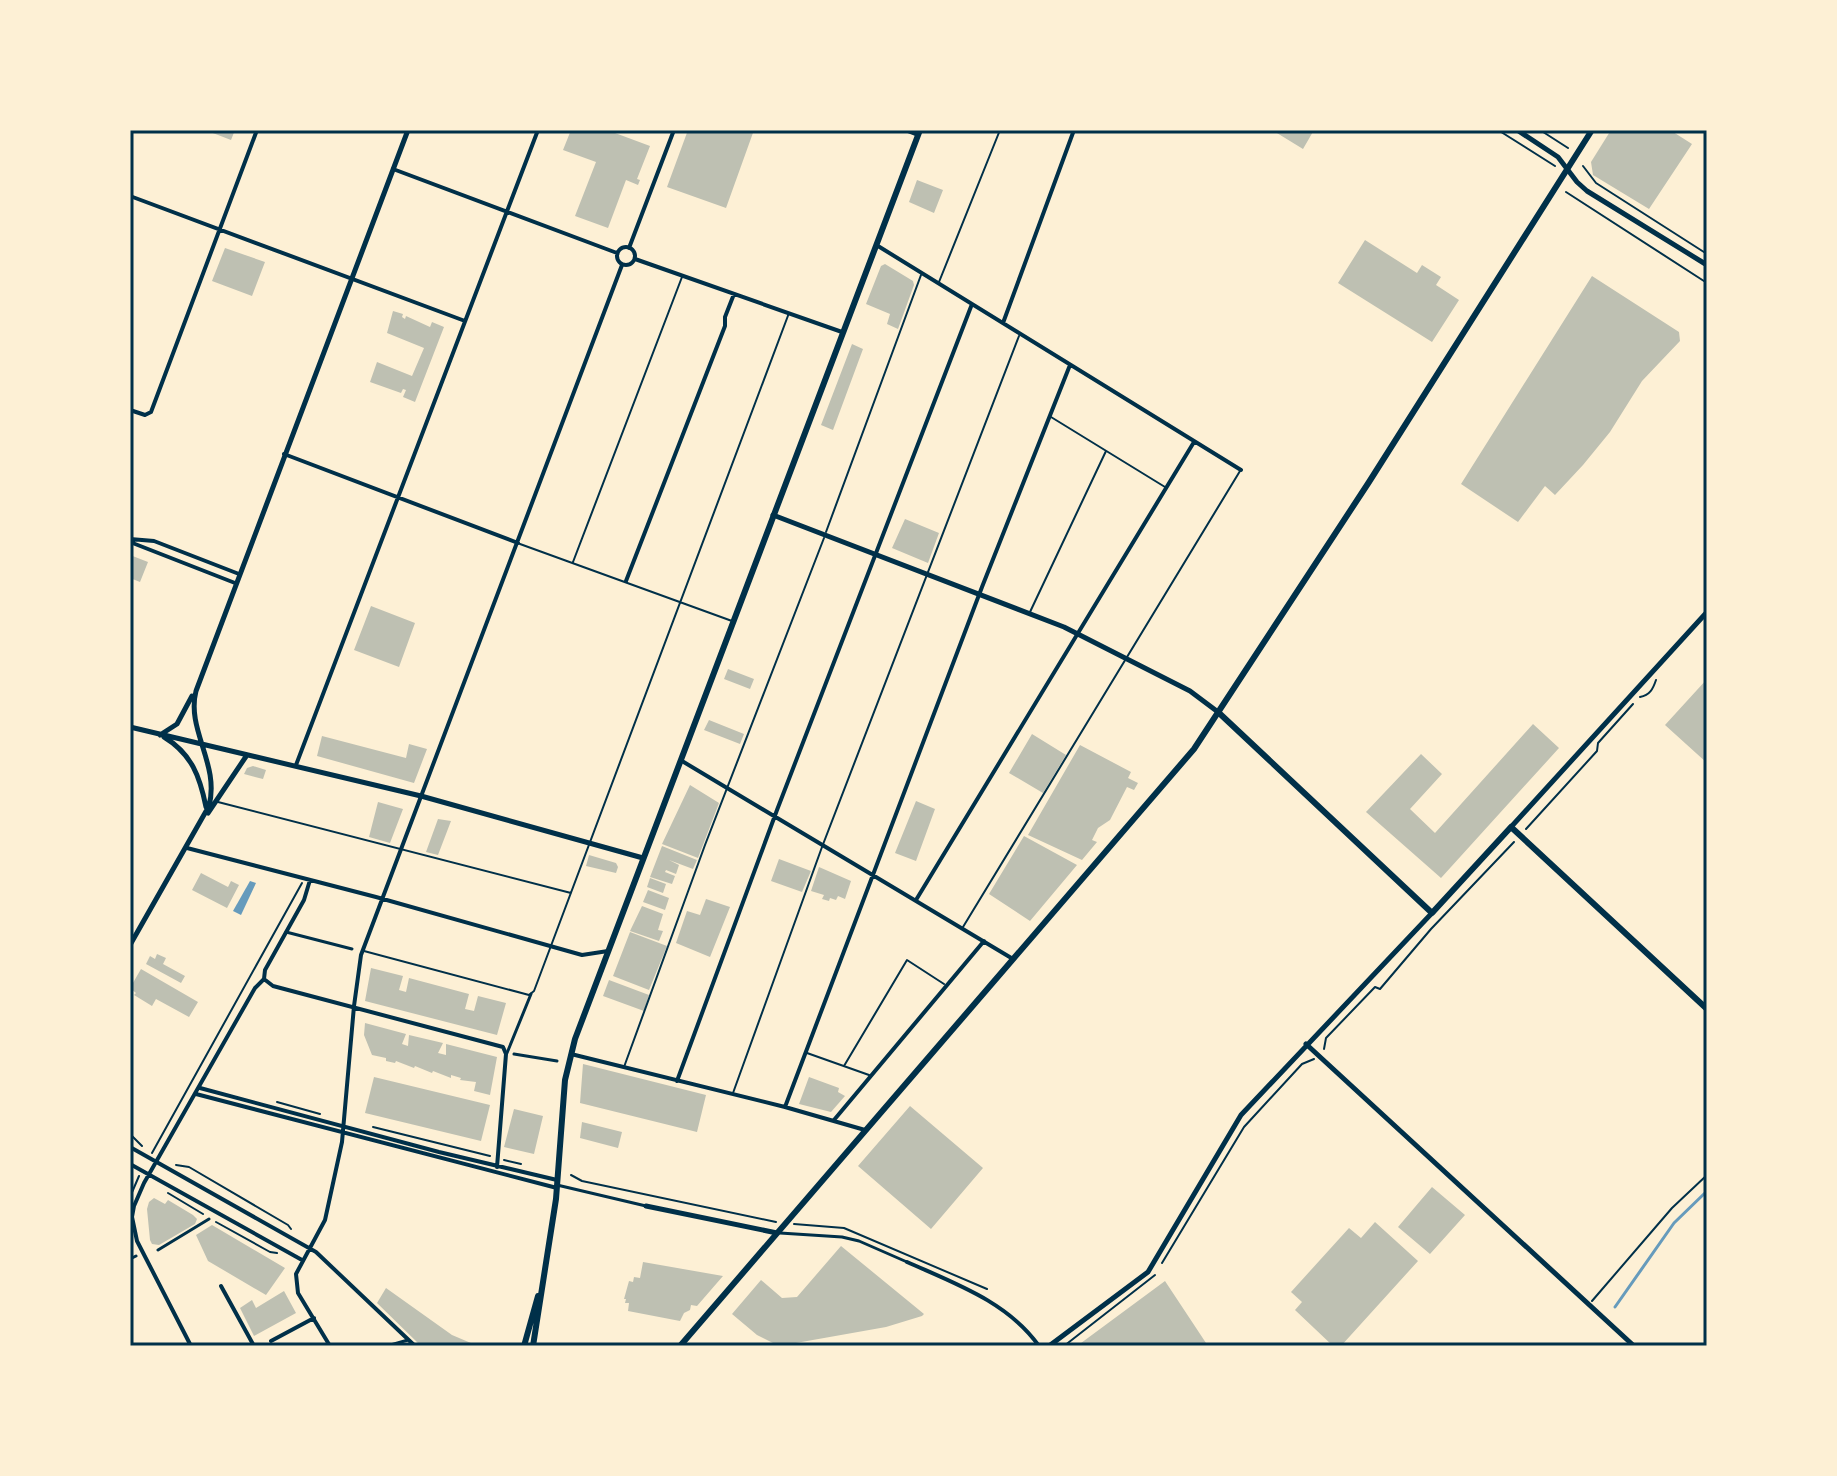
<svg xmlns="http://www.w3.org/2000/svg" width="1837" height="1476" font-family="Jost,sans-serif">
  <rect width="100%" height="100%" fill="#fdf0d5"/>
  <path fill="#669bbc" d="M250,881L256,883L241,915L233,911Z"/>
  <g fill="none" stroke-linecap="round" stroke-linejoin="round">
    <path stroke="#669bbc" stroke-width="3" d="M1615,1307L1674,1223L1707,1191"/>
  </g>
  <path fill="#bec0b2" d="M205,130H235L231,140Z
    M571,130H607L650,146L637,179L640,180L638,185L626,180L608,228L575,216L596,162L563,150Z
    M688,130H754L726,208L667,187Z
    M1272,130H1314L1303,149Z
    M1611,130H1670L1692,144L1649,209L1593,175L1591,162Z
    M917,180L943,190L934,213L909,202Z
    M1365,240L1417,273L1422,265L1441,277L1436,285L1459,300L1432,342L1338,283Z
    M225,248L265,262L252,296L212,281Z
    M885,264L913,281L914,285L898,329L887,324L890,314L866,304L881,266Z
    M1592,276L1679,332L1680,341L1642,381L1610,432L1583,465L1555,495L1545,486L1518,522L1461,484Z
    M393,311L403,314L402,317L405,319L406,316L430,327L432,322L444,327L415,402L403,397L406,390L403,389L401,393L370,382L377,362L412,376L424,348L387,333Z
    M852,344L863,349L833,430L821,425Z
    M905,519L939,533L928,563L892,548Z
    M130,555L148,562L140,582L130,578Z
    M371,606L415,623L399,667L354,650Z
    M728,669L754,679L750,689L724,679Z
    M1707,679V763L1665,725Z
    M709,720L744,734L740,744L704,730Z
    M1533,724L1559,748L1441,878L1366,812L1421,754L1442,774L1410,809L1435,833Z
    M1032,734L1066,755L1043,793L1009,773Z
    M322,736L406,758L409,744L427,749L414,783L317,756Z
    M1080,745L1131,772L1128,778L1138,783L1134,790L1127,787L1110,820L1098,828L1092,840L1097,842L1082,860L1028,835Z
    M253,766L266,770L263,779L244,774L247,768Z
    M690,785L719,803L698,858L662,844Z
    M916,801L935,809L916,861L895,853Z
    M378,802L403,809L390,843L369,837Z
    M438,819L451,821L438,855L426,852Z
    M1024,836L1077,865L1030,921L989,894Z
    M662,846L697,860L693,869L669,860L679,865L676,874L666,870L665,872L675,876L672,884L650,877Z
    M589,855L616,863L618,867L616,873L586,866Z
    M779,859L811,871L802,892L771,881Z
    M819,867L851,881L845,899L838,896L836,900L830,898L829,901L822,899L824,895L811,891Z
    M201,873L228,887L231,881L239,885L227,908L192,890Z
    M650,878L666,884L663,893L647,887Z
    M648,890L669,898L665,910L643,902Z
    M706,899L730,907L710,957L676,943L687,911L700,915Z
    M642,906L663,914L658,930L663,931L659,941L630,931Z
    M630,932L667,946L649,990L613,976Z
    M157,954L166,958L163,964L185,976L181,983L146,964L150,956L155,959Z
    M371,968L403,976L399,990L406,992L409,978L469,994L465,1009L474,1011L478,996L506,1003L497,1035L365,1001Z
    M141,969L198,1002L189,1017L156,999L152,1006L134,995L136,993L130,988Z
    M609,980L649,995L644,1011L603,996Z
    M365,1023L406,1034L402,1044L408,1046L409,1035L443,1043L438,1053L446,1055V1044L497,1057L490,1095L474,1091L476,1082L460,1080L461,1078L451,1075V1078L433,1071L432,1073L415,1066L414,1068L396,1061L395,1063L386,1061V1058L372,1055L364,1035Z
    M583,1064L706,1095L697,1132L580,1103Z
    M374,1077L490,1105L481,1141L365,1113Z
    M809,1077L839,1088L838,1092L845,1096L831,1112L799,1104Z
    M910,1106L983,1168L931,1229L858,1166Z
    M514,1109L543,1116L534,1154L504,1147Z
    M582,1122L622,1132L618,1148L580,1138Z
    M1432,1187L1465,1215L1430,1254L1398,1227Z
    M154,1198L165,1204L168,1200L193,1215L197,1219L195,1224L159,1245L152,1244L150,1240L147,1209L149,1202Z
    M1375,1222L1418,1261L1341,1346H1333L1295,1310L1302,1302L1291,1292L1349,1228L1361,1238Z
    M212,1225L285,1268L266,1295L208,1261L196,1235Z
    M841,1246L924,1314L922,1316L886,1327L779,1346L757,1335L732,1314L761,1280L782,1298L797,1297Z
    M643,1262L723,1276L697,1306L691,1305L690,1310L684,1313L680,1321L628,1311L629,1303H625L626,1299H624L629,1281L633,1282L634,1277L640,1278Z
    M1165,1281L1208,1346H1077Z
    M386,1288L452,1335L478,1346H421L377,1303Z
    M284,1291L296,1313L254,1336L240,1308L252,1300L256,1308Z"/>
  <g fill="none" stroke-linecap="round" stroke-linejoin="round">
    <path stroke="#003049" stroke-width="2" d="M1498,130L1555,166
      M1540,130L1568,148
      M1583,166L1596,183L1707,254
      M1566,192L1707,283
      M1640,697C1650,695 1653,689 1656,680
      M1526,829L1597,751L1598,743L1633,704
      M1324,1049L1326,1038L1375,987L1380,989L1431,929L1514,842
      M277,1102L320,1114
      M373,1127L490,1156
      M130,1134L142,1146
      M152,1153L302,883
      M504,1160L521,1164
      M176,1165L189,1167L288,1225L291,1229
      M571,1175L582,1181L776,1222
      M168,1193L203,1214
      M130,1197L139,1176
      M216,1222L270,1252L277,1253
      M794,1224L844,1228L987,1289
      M1162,1263L1244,1127L1302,1064L1314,1059
      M1592,1301L1672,1208L1707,1175
      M1064,1346L1155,1275"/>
    <path stroke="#003049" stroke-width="2" d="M939,282L1000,130
      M1051,417L1165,487
      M826,532L921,275
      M520,544L732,621
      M573,562L682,277
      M1030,612L1106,451
      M218,802L571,893
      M963,927L1240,471
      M364,951L529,995L534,991L789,313
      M807,1053L869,1075
      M844,1066L907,960L944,984
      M624,1067L705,845L824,538
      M733,1093L822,847L1019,336"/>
    <path stroke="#003049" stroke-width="3" d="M286,932L352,949
      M507,1053L531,994
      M514,1054L557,1061
      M557,1185L646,1206
      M780,1233L842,1237L859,1241L907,1262
      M158,1250L209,1219
      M130,1259L136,1256
      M387,1346L408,1340"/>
    <path stroke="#003049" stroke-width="4" d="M905,130L918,135
      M393,169L617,253
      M130,196L465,321
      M878,246L1241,470
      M617 256a9 9 0 1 1 18 0a9 9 0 1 1-18 0Z
      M629,248L674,130
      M635,259L842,332
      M1003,323L1074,130
      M130,410L145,415L151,412L257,130
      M284,454L518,543
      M130,539L154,541L239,574
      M130,542L235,583
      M626,581L725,326V317L734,294
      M682,761L1013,959
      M296,765L538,130
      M187,848L376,897L582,955L608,951
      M916,900L1194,442
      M264,979L273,986L503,1047L506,1054L497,1167
      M571,1054L785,1107L865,1130
      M677,1081L777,810L972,304
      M200,1088L439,1152L557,1180
      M196,1094L557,1188
      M785,1107L982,587L1070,365
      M834,1120L984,941
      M130,1147L316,1252L415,1346
      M130,1164L302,1260
      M907,1262C954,1283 1008,1302 1039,1346
      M221,1286L254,1346
      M271,1341L314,1318
      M191,1346L137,1241L132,1217L134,1206L144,1183L255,988L264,979L265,970L304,900L310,880
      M330,1346L298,1293L296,1274L325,1220L342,1142L354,1006L361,955L622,265"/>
    <path stroke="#003049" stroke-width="5" d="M1517,130L1558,157L1577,182L1587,191L1707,265
      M773,515L1064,627L1190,691L1218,712
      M130,727L421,796L643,858
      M160,735L177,724L192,696
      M164,737C192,754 200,777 206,807
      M208,813L247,755
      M1511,827L1707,612
      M130,945L209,806C220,764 186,730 196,691L408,130
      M1306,1044L1634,1346
      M646,1206L777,1233
      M1049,1346L1148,1272L1241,1115L1432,913"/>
    <path stroke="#003049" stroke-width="6" d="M1218,712L1432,913L1511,827L1707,1009"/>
    <path stroke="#003049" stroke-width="6" d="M524,1346L538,1296
      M533,1346L556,1199L565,1080L575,1039L920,130
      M680,1346L1194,749L1369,482L1592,130"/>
  </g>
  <rect width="1837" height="1476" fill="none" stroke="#fdf0d5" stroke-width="264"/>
  <rect x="132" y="132" width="1573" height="1212" fill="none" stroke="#003049" stroke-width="3"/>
</svg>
